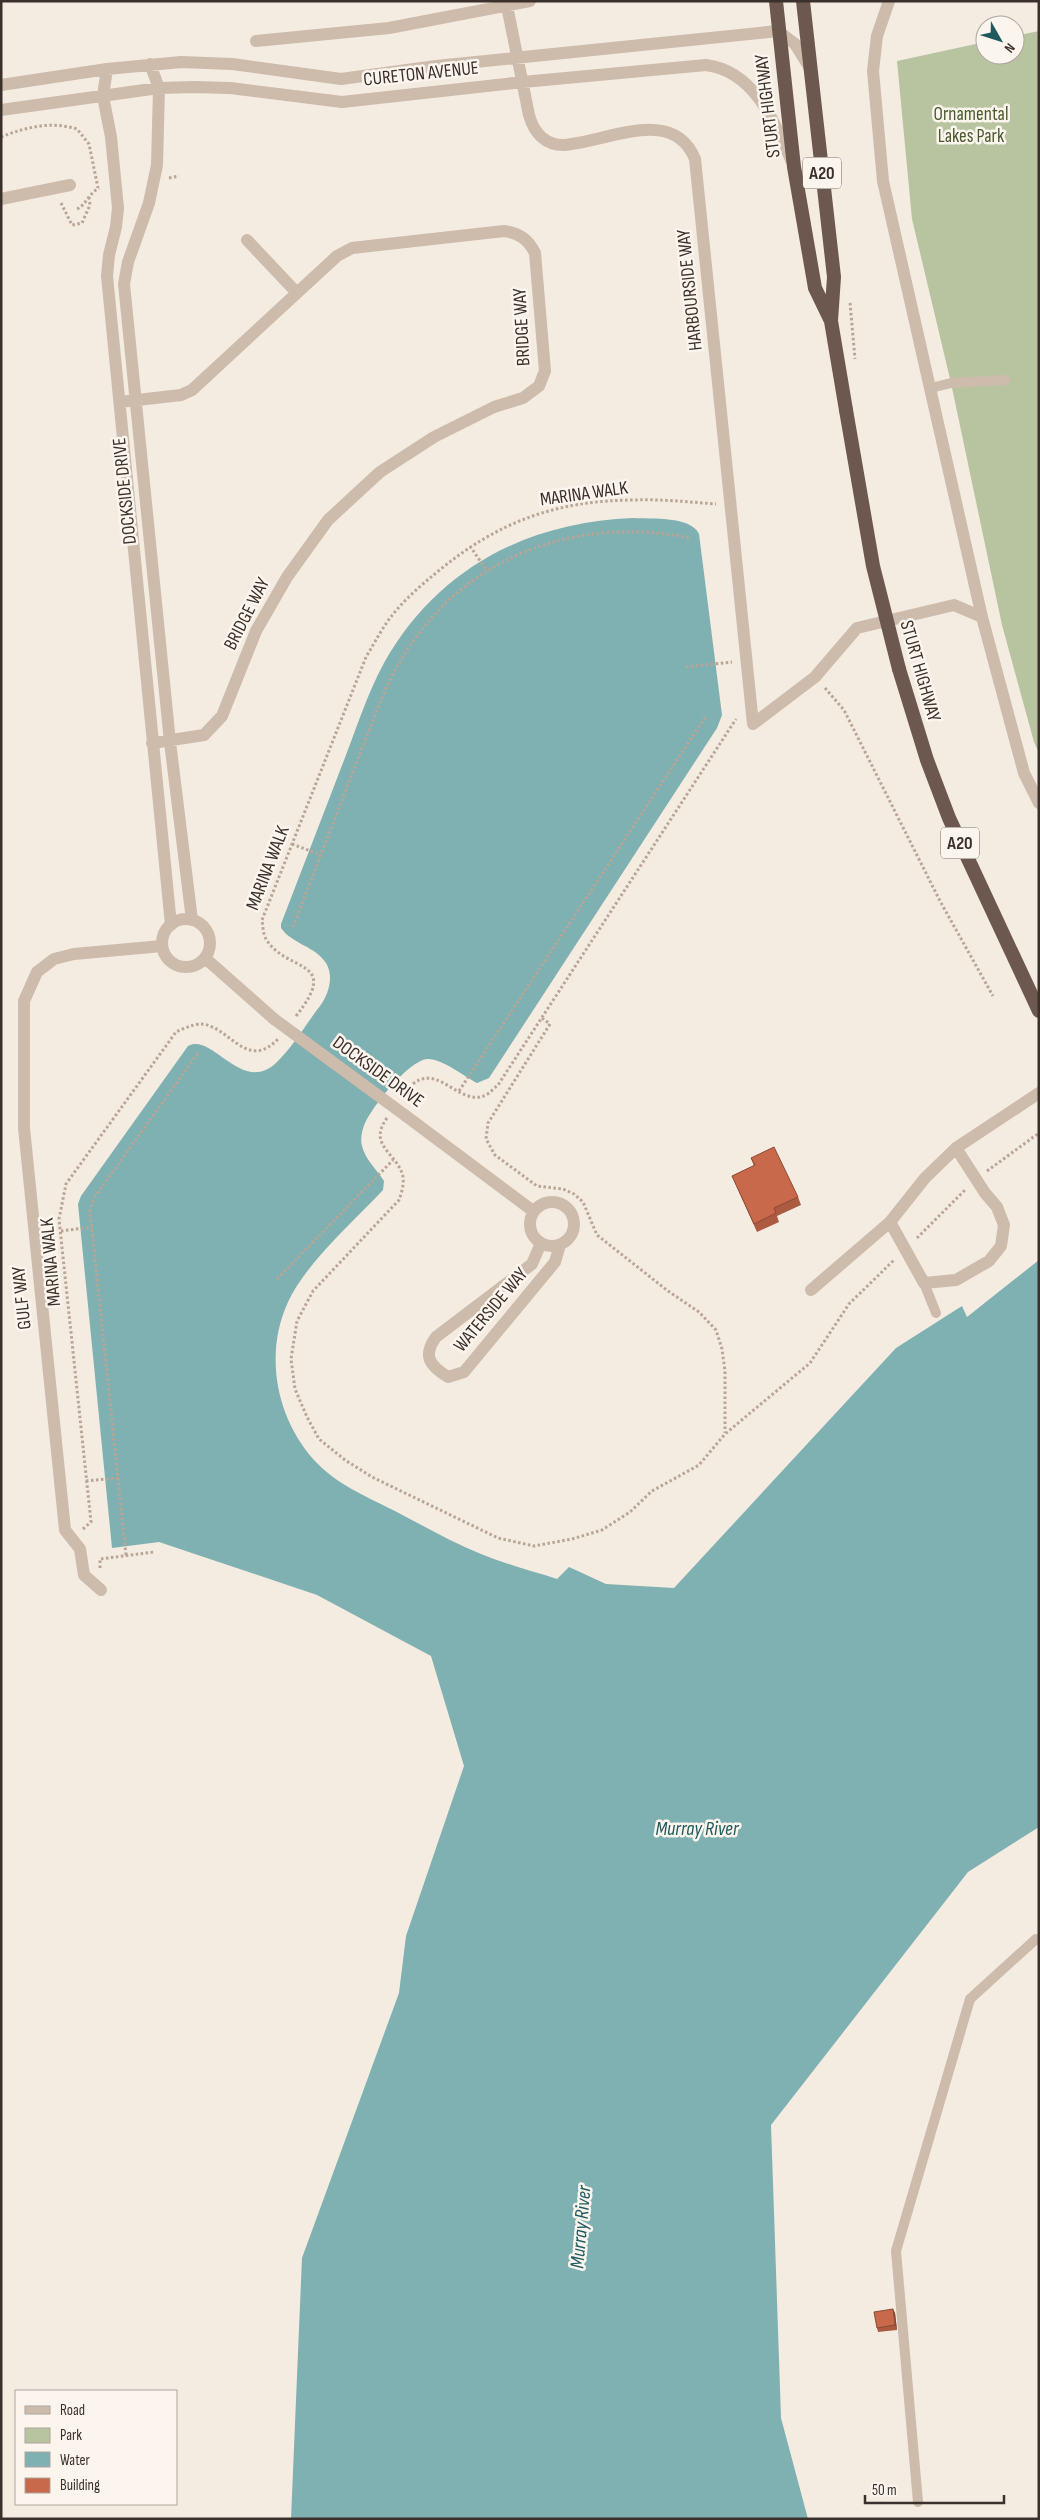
<svg xmlns="http://www.w3.org/2000/svg" width="1040" height="2520" font-family="'Sofia Sans Condensed',sans-serif">
  <rect width="100%" height="100%" fill="#f4ebe1"/>
  <path fill="#b8c4a0" d="M1039,31V753L1034,742L1002,625L951,383L912,219L897,61L985,42V55H1015V36Z"/>
  <path fill="#7fb0b2" d="M633,518C651,519 691,516 699,534L722,715L717,728L489,1078L477,1083C464,1076 441,1058 427,1059C408,1061 373,1106 365,1123C362,1130 360,1139 362,1146C365,1159 377,1170 384,1181L383,1190C353,1222 306,1263 288,1302C264,1354 276,1418 314,1460C336,1484 365,1496 393,1510C422,1525 451,1542 481,1554C505,1564 532,1571 557,1579L569,1567L606,1584L674,1588L896,1348L962,1306L967,1317L1039,1260V1827L968,1872L771,2125L781,2418L808,2519H291L302,2258L399,1993L406,1936L464,1766L431,1656L317,1595L159,1542L112,1548L78,1204L81,1196L188,1046C212,1032 242,1095 276,1063C293,1047 306,1024 320,1006C329,994 334,976 326,963C315,946 292,944 281,928V924C301,872 321,820 341,768C355,733 366,696 384,663C437,569 527,522 633,518Z"/>
  <g fill="none" stroke-linecap="round" stroke-linejoin="round">
    <path stroke="#b9a596" stroke-width="3" stroke-dasharray="2.5 2.5" stroke-linecap="butt" d="M1,137C26,127 51,121 77,129L89,144L98,188
      M169,178L179,176
      M61,203L72,225L82,223L90,205L89,197
      M77,209C86,205 89,193 99,188
      M850,303L855,359
      M470,546L487,571
      M686,667L732,662
      M825,688L844,710L940,901L993,996
      M292,844L321,855
      M293,927C314,872 336,816 357,761C373,721 386,680 411,644C474,552 583,516 690,538
      M296,1016C342,958 286,973 266,939C263,934 263,926 262,920L366,657C374,644 381,630 390,618C403,601 420,586 436,573C497,522 556,500 636,500C662,499 689,502 716,504
      M542,1018L550,1024L488,1123L486,1139L495,1155L537,1186L563,1189L574,1194L583,1202L597,1235L668,1291L699,1312L716,1330L722,1349L725,1371V1433
      M459,1091L706,716
      M403,1095C434,1051 456,1109 486,1095C490,1093 494,1088 498,1085L736,719
      M387,1118C368,1144 394,1152 402,1173C405,1181 402,1192 399,1200L313,1291L297,1321L291,1359L295,1389L307,1417L319,1439L345,1460L372,1477L498,1538L534,1546L572,1539L602,1530L630,1512L652,1491L699,1465L725,1434L810,1363L849,1304L894,1260
      M987,1171L1039,1133
      M61,1231L92,1227
      M917,1238L965,1190
      M277,1279L393,1160
      M86,1481L118,1478
      M83,1529L91,1522L59,1219L66,1184L176,1032C187,1027 199,1021 210,1026C235,1036 250,1068 278,1039
      M126,1555L90,1211L94,1198L198,1053
      M100,1568V1559L154,1552"/>
    <path stroke="#cdbbac" stroke-width="10" d="M931,388L951,383L1005,380
      M924,1283L936,1313
      M918,2502L896,2251L970,1999L1036,1939H1039"/>
    <path stroke="#cdbbac" stroke-width="12" d="M889,1L877,36L873,71L883,181L982,617L1024,773L1039,803
      M507,6L529,115C534,133 545,145 564,145C607,142 673,105 695,159L753,724
      M256,41L389,28L530,1
      M150,64L159,88L157,165L149,203L128,262L124,284L170,742L192,920
      M107,69L103,96L111,137L118,208L116,227L109,255L107,276L171,925
      M1,85L107,69L181,62L232,64L341,79L436,66L778,31L795,44L810,68
      M1,110L159,88L194,87L230,88L342,102L523,82L706,65C754,71 774,121 791,160
      M1,199L70,185
      M247,240L297,293
      M120,402L181,395L192,390L337,256L352,248L504,231C519,233 528,239 535,253L545,371L539,386L523,398L494,407L434,437L380,472L328,520L287,577L256,631L222,716L204,735L152,743
      M753,724L815,677L857,628L954,605L982,617
      M162 943a24 24 0 1 1 48 0a24 24 0 1 1-48 0Z
      M205,958L274,1019
      M406,1116L533,1211
      M956,1148L985,1193L997,1207L1004,1225L1001,1246L989,1261L956,1280L924,1283L890,1222L925,1178L956,1148L1039,1093
      M530 1224a22 22 0 1 1 44 0a22 22 0 1 1-44 0Z
      M541,1243L532,1264L436,1337C422,1356 430,1366 448,1377L464,1372L555,1262L560,1245
      M811,1290L890,1222
      M101,1590L84,1575L80,1549L65,1530L24,1128V1001L37,972L54,959L74,954L162,946"/>
    <path stroke="#6c584f" stroke-width="14" d="M776,1L794,167L815,288L830,319
      M803,1L834,277L831,321L846,410
      M899,669L927,760L949,818L1039,1011"/>
    <path stroke="#cdbbac" stroke-width="12" d="M274,1019L406,1116"/>
    <path stroke="#6c584f" stroke-width="14" d="M846,410L873,566L899,669"/>
  </g>
  <path fill="#ac5a40" d="M751,1158L798,1197L801,1205L777,1216L779,1222L757,1232L732,1176L754,1166Z
    M893,2309L895,2313L897,2330L878,2332L877,2328Z"/>
  <path fill="#8c4a34" d="M893,2309L895,2313L897,2330L895,2325Z"/>
  <path fill="#c8694b" stroke="#8c4a34" d="M774,1147L798,1197L774,1208L776,1213L754,1224L732,1176L755,1165L751,1158Z
    M893,2309L895,2325L877,2328L874,2312Z"/>
  <g text-anchor="middle" dominant-baseline="central" stroke-width="5" stroke-linejoin="round" paint-order="stroke">
    <g fill="#fbf5ee" stroke="#756b66" stroke-width="1">
      <rect x="803" y="157.5" width="38" height="31" rx="4"/>
      <rect x="941" y="827.5" width="38" height="31" rx="4"/>
    </g>
    <g font-size="18" font-weight="bold" fill="#3b302b">
      <text x="822" y="173">A20</text>
      <text x="960" y="843">A20</text>
    </g>
    <g font-size="19" fill="#3b302b" stroke="#fbf5ee">
      <text transform="translate(421 74) rotate(-6)">CURETON AVENUE</text>
      <text transform="translate(768 106) rotate(-97)">STURT HIGHWAY</text>
      <text transform="translate(690 290) rotate(-96)">HARBOURSIDE WAY</text>
      <text transform="translate(522 327) rotate(-93)">BRIDGE WAY</text>
      <text transform="translate(125 491) rotate(-96)">DOCKSIDE DRIVE</text>
      <text transform="translate(584 494) rotate(-8)">MARINA WALK</text>
      <text transform="translate(247 614) rotate(-63)">BRIDGE WAY</text>
      <text transform="translate(920 671) rotate(74)">STURT HIGHWAY</text>
      <text transform="translate(268 868) rotate(-69)">MARINA WALK</text>
      <text transform="translate(378 1072) rotate(36)">DOCKSIDE DRIVE</text>
      <text transform="translate(51 1262) rotate(-95)">MARINA WALK</text>
      <text transform="translate(22 1298) rotate(-96)">GULF WAY</text>
      <text transform="translate(491 1310) rotate(-50)">WATERSIDE WAY</text>
    </g>
    <g font-size="19" fill="#4a5a2e" stroke="#fbf5ee">
      <text x="971" y="114">Ornamental<tspan x="971" dy="22">Lakes Park</tspan></text>
    </g>
    <g font-size="20" font-style="italic" fill="#1f5a5e" stroke="#fbf5ee">
      <text x="697" y="1829">Murray River</text>
      <text transform="translate(581 2227) rotate(-85)">Murray River</text>
    </g>
  </g>
  <rect width="1040" height="2520" fill="none" stroke="#3b302b" stroke-width="5"/>
  <rect x="15" y="2390" width="162" height="115" fill="#fbf5ee" stroke="#aea6a0"/>
  <rect x="25" y="2406" width="25" height="8" fill="#cdbbac" stroke="#aea6a0"/>
  <text x="60" y="2415" font-size="15" fill="#3b302b">Road</text>
  <rect x="25" y="2428" width="25" height="15" fill="#b8c4a0" stroke="#aea6a0"/>
  <text x="60" y="2440" font-size="15" fill="#3b302b">Park</text>
  <rect x="25" y="2452" width="25" height="15" fill="#7fb0b2" stroke="#aea6a0"/>
  <text x="60" y="2465" font-size="15" fill="#3b302b">Water</text>
  <rect x="25" y="2478" width="25" height="15" fill="#c8694b" stroke="#aea6a0"/>
  <text x="60" y="2490" font-size="15" fill="#3b302b">Building</text>
  <g transform="translate(1000 40) rotate(129)"><circle r="24" fill="#fbf5ee" stroke="#aea6a0"/>
  <path d="M0-4L9 19L0 12L-9 19Z" fill="#1f5a5e"/>
  <text y="-8" font-size="14" font-weight="bold" text-anchor="middle" fill="#3b302b">N</text>
  </g>
  <path d="M865 2495v8h139v-8" fill="none" stroke="#3b302b" stroke-width="2.5"/>
  <text x="872" y="2495" font-size="15" fill="#3b302b" stroke="#fbf5ee" stroke-width="4" paint-order="stroke">50 m</text>
</svg>
